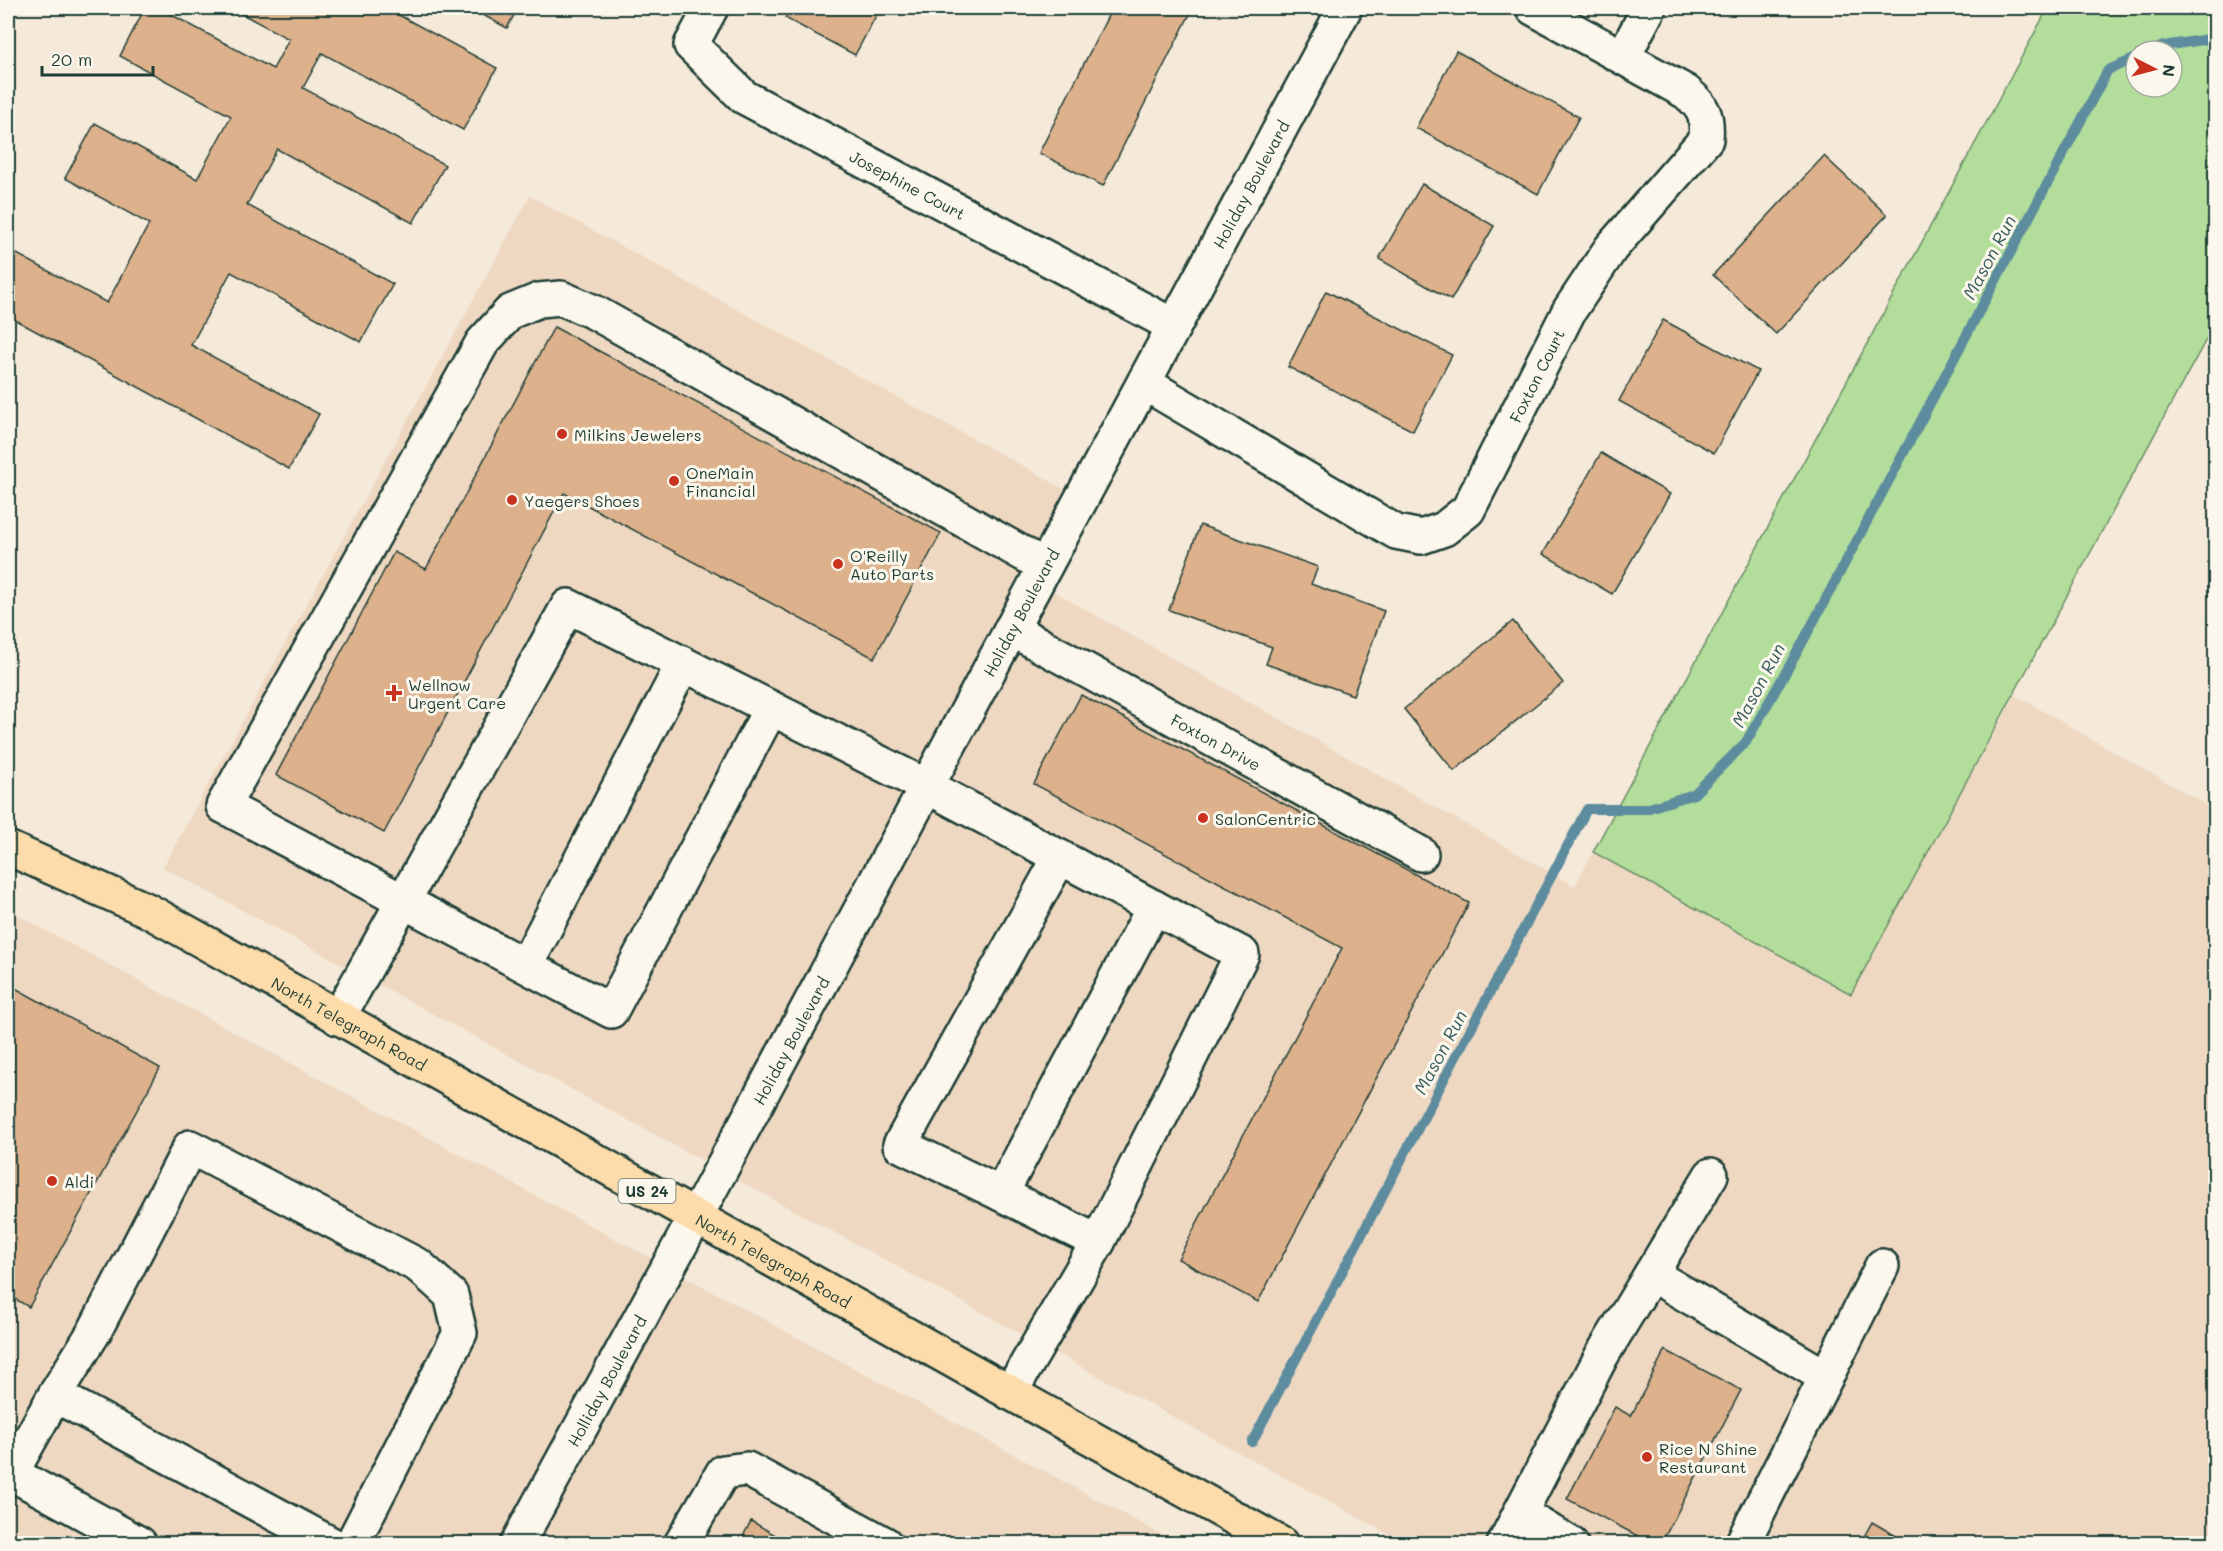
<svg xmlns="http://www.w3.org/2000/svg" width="2223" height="1551" font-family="Mali,sans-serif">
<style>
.built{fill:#eed8c2}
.green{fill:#b3dd9a;stroke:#698d67;stroke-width:1.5;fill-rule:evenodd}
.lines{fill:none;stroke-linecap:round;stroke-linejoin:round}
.stream{stroke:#5c8c9e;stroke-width:10}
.building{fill:#dcb18c;stroke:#1f3d34;stroke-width:1.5}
.minor-casing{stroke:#1f3d34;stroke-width:38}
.major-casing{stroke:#1f3d34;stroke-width:38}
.minor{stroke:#fbf7ec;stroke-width:33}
.major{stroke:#fddcac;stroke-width:33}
.poi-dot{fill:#c8321e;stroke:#fbf7ec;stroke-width:2}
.labels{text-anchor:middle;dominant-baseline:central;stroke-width:6;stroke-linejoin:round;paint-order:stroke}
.shield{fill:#fbf7ec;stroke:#61756b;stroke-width:1.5}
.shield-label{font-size:15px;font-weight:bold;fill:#1f3d34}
.street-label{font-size:16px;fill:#1f3d34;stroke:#fbf7ec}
.poi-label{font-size:16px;fill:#1f3d34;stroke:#fbf7ec;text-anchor:start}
.water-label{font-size:18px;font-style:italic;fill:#385e60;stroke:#fbf7ec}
</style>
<rect width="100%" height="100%" fill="#f5e9d9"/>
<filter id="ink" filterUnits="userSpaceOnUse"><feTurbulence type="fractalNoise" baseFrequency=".0167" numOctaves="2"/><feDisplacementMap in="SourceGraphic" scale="12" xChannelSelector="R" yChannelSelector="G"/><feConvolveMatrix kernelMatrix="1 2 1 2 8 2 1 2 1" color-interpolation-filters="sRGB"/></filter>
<g filter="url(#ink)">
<!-- built -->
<path class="built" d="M530,196L1081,498L1037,582L1575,886L1593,852L1851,993L2015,695L2215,810V1543H1405L163,867Z
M8,910L1177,1543H8Z"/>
<!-- green -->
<path class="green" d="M2048,8H2215V323L1851,994L1593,852ZM2136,51H2172V87H2136Z"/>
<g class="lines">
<!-- stream -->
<path class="stream" d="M2152,51L2163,46L2216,38
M1252,1442L1587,809H1646L1694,794L1746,742L1799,649L2108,70L2136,58"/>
</g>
<!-- building -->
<path class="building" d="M145,8H159L273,69L289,39L231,8H386L497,68L463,130L322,53L303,88L445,165L413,223L277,149L247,205L393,284L361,342L231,272L191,345L319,414L289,469L8,316V249L107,303L149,224L65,178L95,123L197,179L231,116L120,56Z
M470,8H518L507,28Z
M790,8H880L855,55L785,18Z
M1112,8H1193L1103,186L1039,153Z
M1456,51L1579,117L1538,194L1416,128Z
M1824,156L1887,215L1776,334L1713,275Z
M1422,184L1494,226L1451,300L1379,259Z
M1326,291L1452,355L1413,431L1288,367Z
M1663,320L1758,371L1714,453L1619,401Z
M554,327L941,533L874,658L564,493L384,833L276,775L394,552L426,569Z
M1601,453L1670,494L1612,594L1543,554Z
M1200,525L1318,567L1311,584L1384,611L1353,695L1266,664L1272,647L1169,610Z
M1513,621L1563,683L1454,771L1404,709Z
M1081,695L1469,903L1258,1302L1178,1259L1342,948L1034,784Z
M8,984L160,1068L29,1307L8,1295Z
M1665,1350L1741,1390L1661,1544H1653L1567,1499L1615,1407L1631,1416Z
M751,1521L791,1544H739Z
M1872,1522L1910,1544H1860Z"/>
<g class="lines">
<defs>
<g id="minor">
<path id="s1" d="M711,8L691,45L744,97L1174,326"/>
<path d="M1623,57L1649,8"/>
<path id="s2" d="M1144,383L1396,532L1421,537L1444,529L1468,510L1569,311L1611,248L1706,139C1708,116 1704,107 1686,92L1533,8"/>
<path id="s3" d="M1011,629L1421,854"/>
<path d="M771,708L611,1011L223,806L482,343L510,312L539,300L561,298L594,312L1045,566"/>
<path d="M1060,857L900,1145L1001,1194L1154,907"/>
<path d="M526,965L683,664"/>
<path d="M338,1018L568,606L926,786L1242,954L1098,1242L1010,1393"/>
<path d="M1001,1194L1098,1242"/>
<path d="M1651,1274L1826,1377"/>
<path d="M11,1473L140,1544"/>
<path d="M8,1479L55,1395"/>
<path d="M1520,1513L1571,1544"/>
<path d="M331,1544L55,1395L94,1332L190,1147L419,1266L451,1295L460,1333L352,1544"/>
<path id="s4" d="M517,1544L695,1218L1345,8"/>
<path d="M681,1544L723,1472L747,1469L885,1544"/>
<path d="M1504,1544L1602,1355L1711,1175"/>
<path d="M1742,1544L1882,1266"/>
</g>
<g id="major">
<path id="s5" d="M8,848L147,910L1281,1544"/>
</g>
</defs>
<!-- minor casing -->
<use href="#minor" class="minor-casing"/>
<!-- major casing -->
<use href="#major" class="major-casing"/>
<!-- minor -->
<use href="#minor" class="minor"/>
<!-- major -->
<use href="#major" class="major"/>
</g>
</g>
<!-- markers -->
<g class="poi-dot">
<circle cx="562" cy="434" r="6"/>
<circle cx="674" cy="481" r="6"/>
<circle cx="512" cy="500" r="6"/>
<circle cx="838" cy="564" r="6"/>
<path d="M391 684h6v6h6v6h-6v6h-6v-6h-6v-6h6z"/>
<circle cx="1203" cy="818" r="6"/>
<circle cx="52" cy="1181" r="6"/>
<circle cx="1647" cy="1457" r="6"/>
</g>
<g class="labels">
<!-- shield labels -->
<rect class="shield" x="618.5" y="1179" width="57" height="24" rx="4.5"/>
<g class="shield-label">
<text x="647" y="1191">US 24</text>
</g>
<!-- street labels -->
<g class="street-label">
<text stroke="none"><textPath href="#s1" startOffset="302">Josephine Court</textPath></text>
<text stroke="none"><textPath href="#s4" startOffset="1545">Holiday Boulevard</textPath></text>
<text stroke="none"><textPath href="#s2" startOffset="524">Foxton Court</textPath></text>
<text stroke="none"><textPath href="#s4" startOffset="1059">Holiday Boulevard</textPath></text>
<text stroke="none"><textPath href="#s3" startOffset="234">Foxton Drive</textPath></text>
<text stroke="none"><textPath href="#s5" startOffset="384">North Telegraph Road</textPath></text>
<text stroke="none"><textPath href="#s4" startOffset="573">Holiday Boulevard</textPath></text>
<text stroke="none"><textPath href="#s5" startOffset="870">North Telegraph Road</textPath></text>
<text stroke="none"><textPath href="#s4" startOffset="186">Holliday Boulevard</textPath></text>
</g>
<!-- poi labels -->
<g class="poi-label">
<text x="574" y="434">Milkins Jewelers</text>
<text x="686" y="472">OneMain<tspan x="686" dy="18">Financial</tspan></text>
<text x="524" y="500">Yaegers Shoes</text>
<text x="850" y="555">O'Reilly<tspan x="850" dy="18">Auto Parts</tspan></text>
<text x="408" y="684">Wellnow<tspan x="408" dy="18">Urgent Care</tspan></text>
<text x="1215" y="818">SalonCentric</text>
<text x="64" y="1181">Aldi</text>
<text x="1659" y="1448">Rice N Shine<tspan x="1659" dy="18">Restaurant</tspan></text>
</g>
<!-- water labels -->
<g class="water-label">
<text transform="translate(1989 257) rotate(-62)">Mason Run</text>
<text transform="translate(1758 685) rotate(-62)">Mason Run</text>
<text transform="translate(1440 1052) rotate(-62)">Mason Run</text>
</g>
</g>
<!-- margin -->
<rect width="2223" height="1551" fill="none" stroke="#fbf7ec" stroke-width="30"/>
<rect x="15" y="15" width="2193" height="1521" fill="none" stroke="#1f3d34" stroke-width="2" filter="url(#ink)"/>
<!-- north arrow -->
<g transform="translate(2154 69) rotate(96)"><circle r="28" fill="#fbf7ec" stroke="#a3ada2" stroke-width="1.5"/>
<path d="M0-4.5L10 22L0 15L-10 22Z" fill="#c8321e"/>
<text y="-9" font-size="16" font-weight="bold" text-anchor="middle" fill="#1f3d34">N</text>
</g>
<!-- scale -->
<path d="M42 66v9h111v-9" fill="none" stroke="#1f3d34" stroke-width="3"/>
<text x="51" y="66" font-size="18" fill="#1f3d34" stroke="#fbf7ec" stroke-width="4.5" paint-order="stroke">20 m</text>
</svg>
